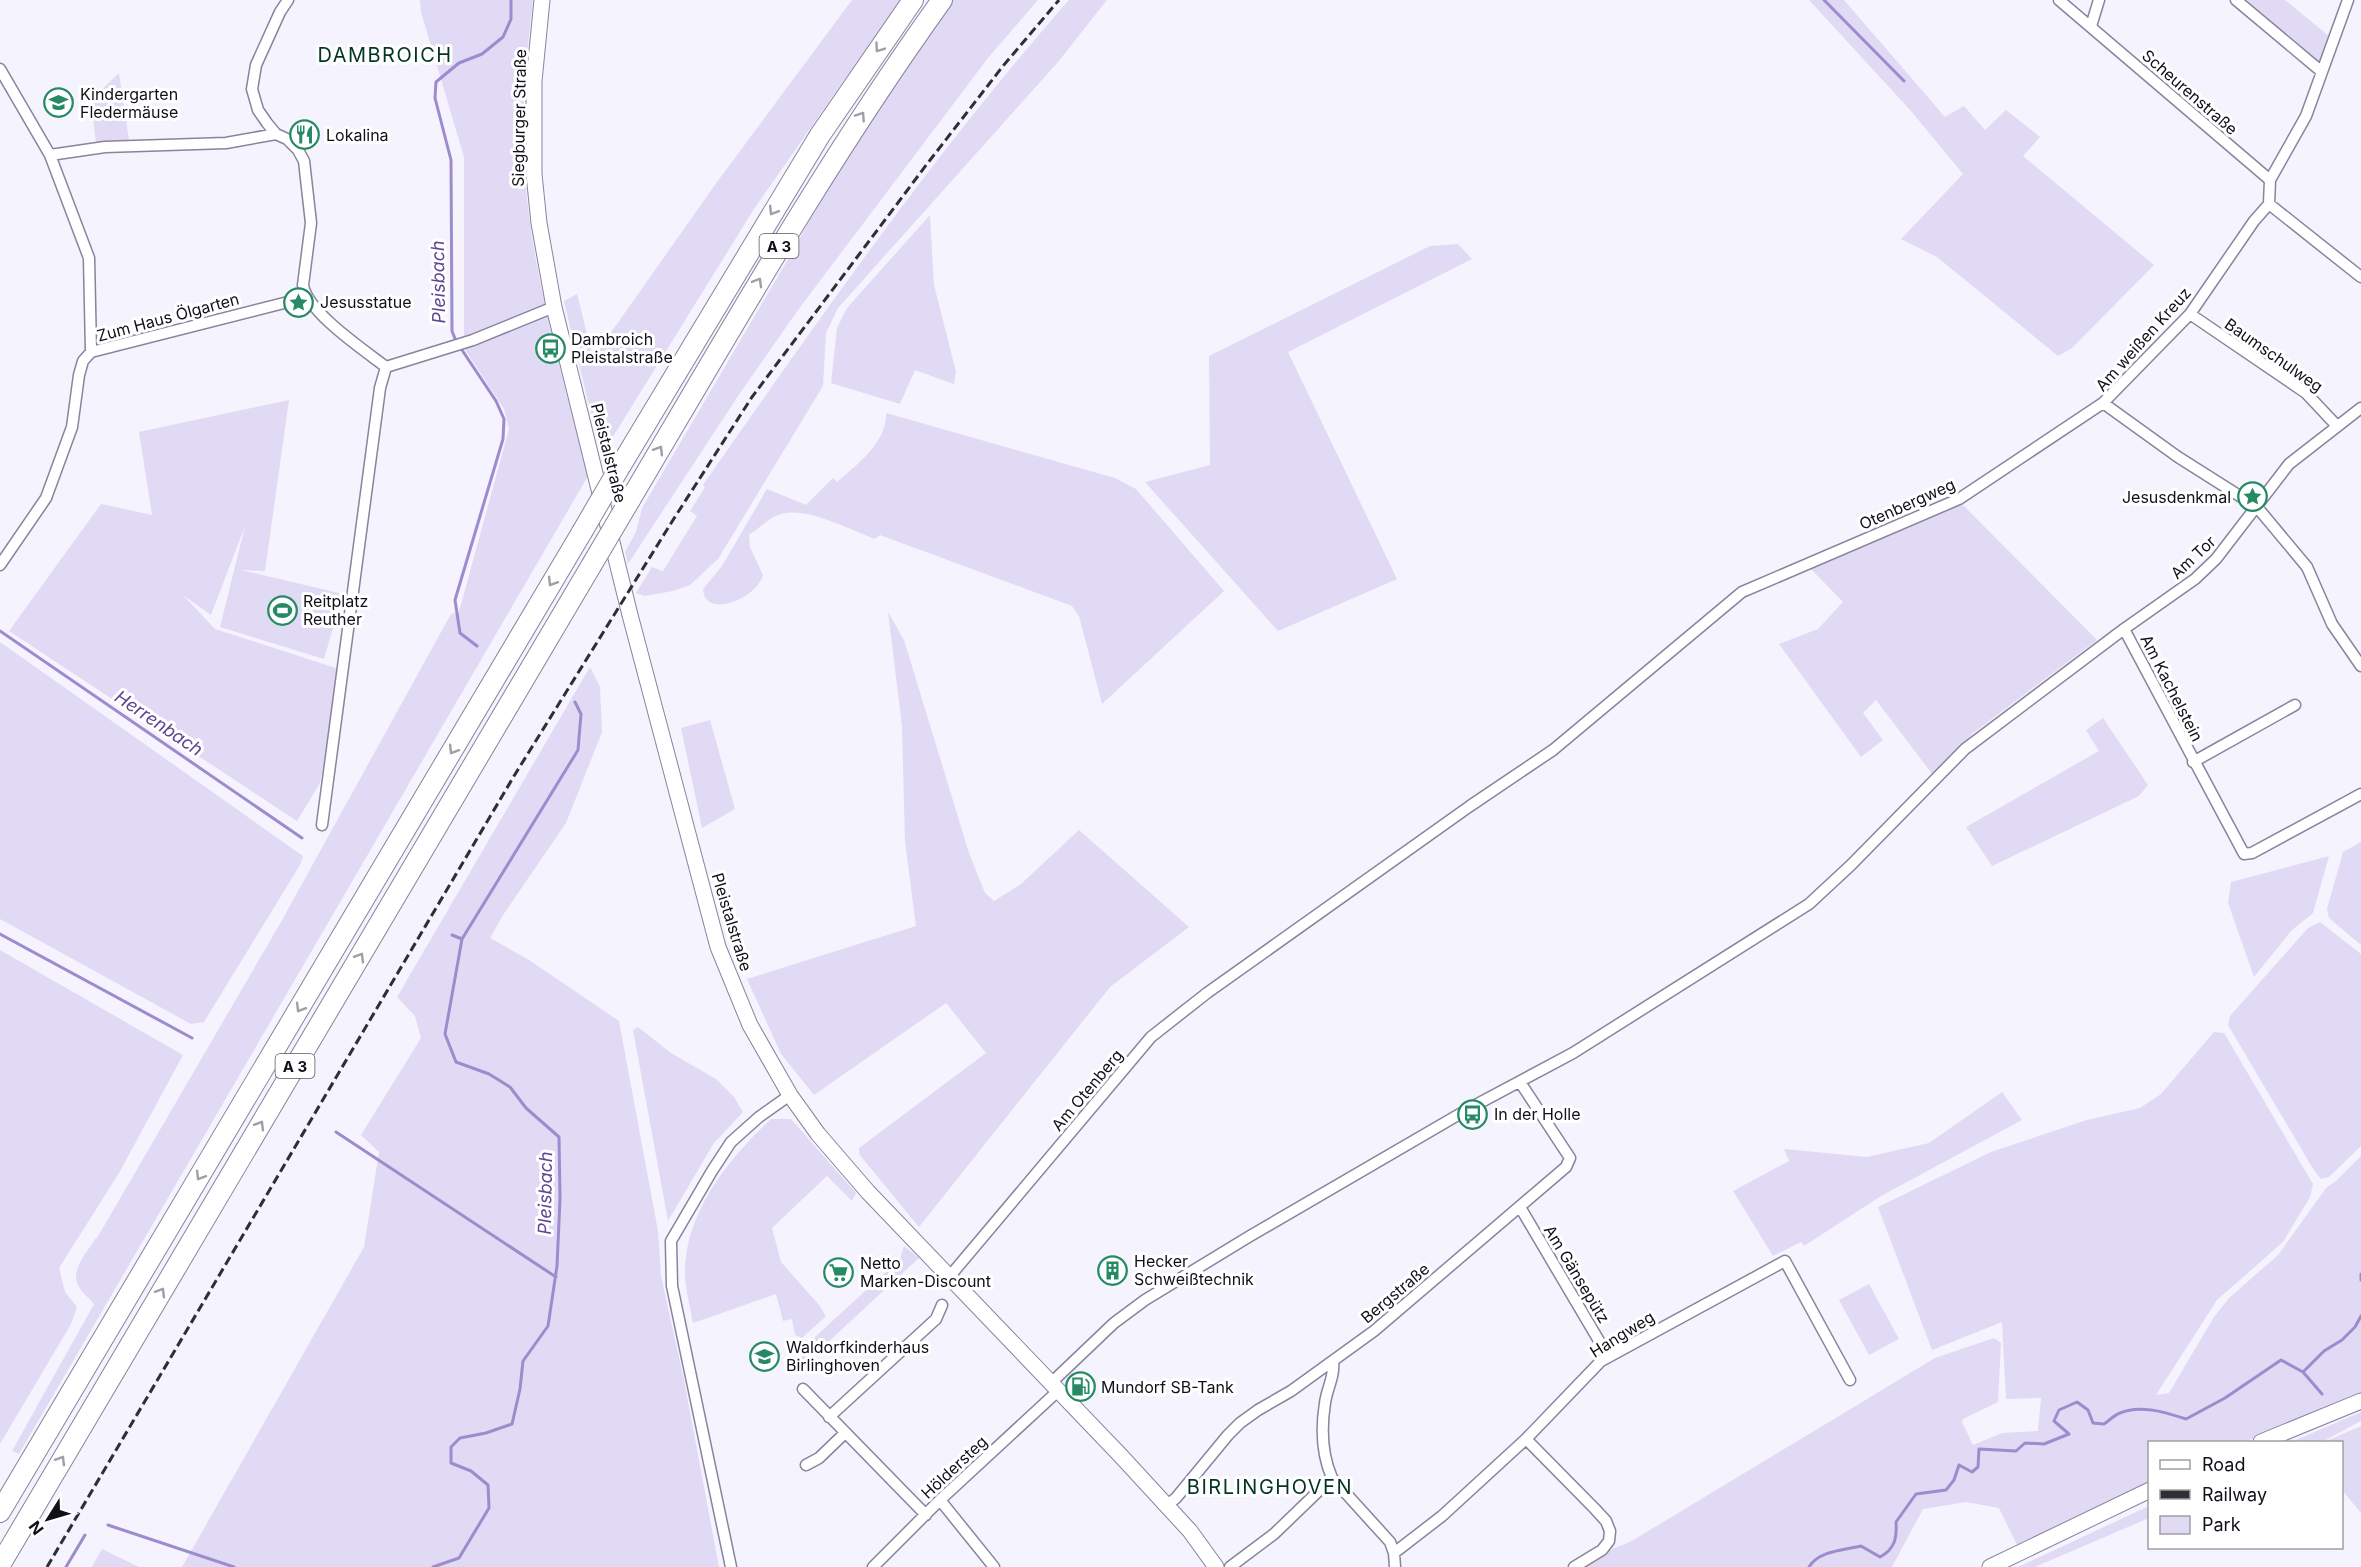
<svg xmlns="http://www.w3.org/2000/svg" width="2361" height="1567" font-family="Inter,sans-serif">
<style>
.green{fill:#e0daf5}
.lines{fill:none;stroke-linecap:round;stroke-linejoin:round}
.stream{stroke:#9d8bcd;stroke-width:3}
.minor-casing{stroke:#89839c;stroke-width:13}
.secondary-casing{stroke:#89839c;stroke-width:17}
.motorway-casing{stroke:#89839c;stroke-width:22}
.minor{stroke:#fff;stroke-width:10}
.secondary{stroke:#fff;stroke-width:15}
.motorway{stroke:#fff;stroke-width:20}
.rail{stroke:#2f2d36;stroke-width:3;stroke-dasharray:9 4.5;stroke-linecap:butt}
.motorway-bridge-casing{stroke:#89839c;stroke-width:22;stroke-linecap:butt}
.motorway-bridge{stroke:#fff;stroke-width:20}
.oneway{stroke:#a09fa3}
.labels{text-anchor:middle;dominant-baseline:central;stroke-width:6;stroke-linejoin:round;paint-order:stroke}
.shield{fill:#fff;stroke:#58575d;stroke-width:1.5}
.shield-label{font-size:15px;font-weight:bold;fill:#110f18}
.street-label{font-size:16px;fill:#110f18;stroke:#fff}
.poi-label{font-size:16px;fill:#110f18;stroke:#fff;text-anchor:start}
.water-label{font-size:18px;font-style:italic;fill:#5f4595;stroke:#fff}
.quarter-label{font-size:20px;letter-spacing:1.5px;fill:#033523;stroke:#fff}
</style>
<rect width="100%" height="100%" fill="#f5f3fe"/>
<!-- green -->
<path class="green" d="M420,0H533C526,59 520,118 525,177C533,279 563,377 588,476L19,1454L12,1451L94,1304C89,1298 81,1292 78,1285C70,1270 88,1251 95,1239L97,1238L281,922L451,614L459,612L509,429L504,409L464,348V157L421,12Z
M852,0H903L842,83L754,209L601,456L564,301L577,294L593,358L717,182Z
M948,0H1038L988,58L798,310L738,396L628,564L625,552L636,532L642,508L798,242L833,172Z
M1069,0H1107L1058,62L838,308L826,333L823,386L718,559L690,585L673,591L645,596L636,593L652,567L663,571L697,516L690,511L705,487L703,485C819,319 935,152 1069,0Z
M1809,0H1844L1945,117L1964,106L1985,130L2006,110L2040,137L2023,156L2154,265L2072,348L2058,356L1937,257L1901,239L1963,174L1911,111Z
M2246,0H2285L2330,37L2321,65Z
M119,73L129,140L96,144L91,100Z
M930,215L934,285L956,372L954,384L915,370L900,404L831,383L837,328L847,308Z
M1458,244L1472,259L1288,352L1397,579L1278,631L1145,482L1210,465L1209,356L1430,246Z
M289,400L265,571L241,570L343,594L324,659L220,627L245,526L211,615L183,595L215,629L342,670L320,783L297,821L9,631L101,504L152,515L139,432Z
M886,413L1115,478L1136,489L1224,591L1102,704L1079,616L1072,606L880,535L875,539C850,530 801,503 776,516C767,520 758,529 749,535L750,547L763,575C756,600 704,619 703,589L722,566L767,489L806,505L833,478L837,482C857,464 887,443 886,413Z
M1960,502L2097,640L1973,733L1933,775L1876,700L1863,713L1883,740L1861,757L1779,644L1818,629L1843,602L1809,567Z
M888,612L904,640L969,853L985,893L994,901L1021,884L1079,830L1189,927L1110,987L919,1227L859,1154V1148L986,1053L946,1003L814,1095L781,1054L747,979L916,926L905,842L902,726Z
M0,642L303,856L300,865L204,1022L191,1024L0,919Z
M590,667L600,687L602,732L566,823L503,915L490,938L529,960L619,1021L658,1231L661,1276L684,1380L719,1567H182L364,1247L379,1152L361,1135L421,1038L415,1016L397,997Z
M2103,718L2148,785L2139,796L1992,866L1966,827L2099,751L2086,730Z
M710,720L735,809L702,828L681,728Z
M2361,842V945L2329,918L2327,909L2343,852Z
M2329,856L2313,913L2291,931L2254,977L2228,903L2231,882Z
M2320,922L2361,954V1146L2329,1177L2321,1179L2315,1172L2228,1025L2230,1016L2308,928Z
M0,950L183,1055L119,1173L59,1268L65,1292L77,1307L71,1324L0,1444Z
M638,1027L671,1053L716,1079L734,1097L743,1112L714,1143L668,1221L633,1030Z
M2214,1032L2224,1033L2313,1184L2310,1197L2283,1242L2217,1300L2156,1395L2169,1393L2214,1317L2229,1298L2278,1255L2326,1188L2336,1181L2361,1156V1398L2244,1442H2150L2149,1486L2018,1547L1999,1508L1966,1502L1923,1509L1892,1567H1583L1614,1548L1630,1542L1935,1358L1994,1338L2001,1343L1998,1402L1963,1419L1962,1422L1973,1445L2002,1433L2038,1431L2041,1398L2006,1399L2002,1322L1932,1350L1878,1207L1991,1152L2087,1120L2140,1108L2161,1094Z
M2002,1092L2022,1120L1881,1196L1804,1246L1801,1242L1773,1256L1733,1191L1789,1161L1784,1149L1867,1157L1929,1143Z
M771,1119H791L856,1193L852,1201L827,1176L772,1228L781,1262L819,1305L826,1316L802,1338L795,1335L792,1319L783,1321L776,1294L693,1323C690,1306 685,1289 685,1272C685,1212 729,1158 771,1119Z
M904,1246L919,1258L800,1368L804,1347L900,1259Z
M1869,1284L1899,1339L1869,1355L1839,1300Z
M2361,1412V1421L2322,1442H2298L2296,1440Z
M2361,1426V1513L2342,1490V1442H2324Z
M2149,1506V1518L2035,1567H2018Z
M102,1549L139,1567H92Z"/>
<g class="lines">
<!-- stream -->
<path class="stream" d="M1824,0L1904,81
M456,341L452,331L451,160L435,98L436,82L459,63L482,54L503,37L511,19V0
M460,347L496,401L504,419L503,439L455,600L460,633L477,646
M0,631L302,838
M0,934L192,1038
M452,935L462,939
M336,1132L556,1277
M2361,1274V1280
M2303,1372L2322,1394
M108,1525L234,1567
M66,1567L85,1535
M433,1567L459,1558L489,1508L488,1485L471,1471L451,1463V1447L460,1438L486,1433L512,1424L520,1389L523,1361L548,1326L557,1266L560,1199L559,1137L526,1108L510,1087L489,1074L456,1062L445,1034L462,939L578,750L581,714L575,702
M1809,1567C1818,1551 1844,1550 1861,1546L1880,1557C1895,1549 1897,1538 1896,1522L1916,1494L1946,1490L1954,1480L1959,1465L1972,1472L1978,1467L1979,1449L2016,1451L2025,1443L2044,1444L2069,1434L2054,1421L2059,1410L2077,1402L2088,1410L2093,1423L2104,1424C2109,1421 2114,1415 2120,1413C2141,1404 2167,1413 2186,1419L2225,1398L2281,1360L2303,1372L2324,1351L2342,1340L2355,1327L2361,1316"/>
<defs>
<path id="minor" d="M288,0L280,12L256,65L252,89L258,110L267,123L276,134L287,139L298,150L304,161L311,223L303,285C307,312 364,350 386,367
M2059,0L2270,180
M2236,0L2322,72
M2091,26L2099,0
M0,69L50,155L89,258L91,352
M50,155L105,147L226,143L276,134
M2269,204L2270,180L2306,116L2348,0
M2269,204L2361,277
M2190,314L2306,393L2337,426
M386,367L473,340L554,307
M2103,403L2178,457L2257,507L2307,567L2332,624L2361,666
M0,565L46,498L72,427L79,375L83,361L91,352L288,302L304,293
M2124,629L2244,854L2252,853L2361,794
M2193,762L2295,705
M322,825L380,388L386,367
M1520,1207L1608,1356
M950,1276L1151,1037L1207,993L1470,806L1553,750L1742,592L1959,499L2103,403L2190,314L2254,221L2269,204
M1051,1383L1114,1323L1145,1300L1250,1236L1470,1108L1573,1053L1809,904L1851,865L1965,749L2124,629L2195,579L2216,559L2289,464L2361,408
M803,1389L926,1515
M829,1417L936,1319L942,1305
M1526,1439L1595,1509L1606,1521L1610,1531L1609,1541L1602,1550L1574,1567
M806,1465L819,1458L845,1433
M1332,1478L1390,1542L1394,1553L1395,1567
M940,1500L994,1567
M1166,1506L1176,1498L1228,1435L1240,1423L1258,1410L1291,1391L1374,1331L1566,1167L1570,1158L1520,1082
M1394,1553L1442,1516L1526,1439L1601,1361L1785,1261L1850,1380
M731,1567L672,1286L671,1241L712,1171L731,1142L759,1117L790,1095
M873,1567L940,1500L1058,1391
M1230,1567L1274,1534L1332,1478C1322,1455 1321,1428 1325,1403C1327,1388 1335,1376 1333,1361"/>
<path id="secondary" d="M542,0L534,81V174L539,223L554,307L630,615L718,947L750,1025L790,1095L818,1134L868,1192L1121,1456L1190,1531L1216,1567
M2261,1442L2361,1401
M1990,1567L2150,1490"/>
<path id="motorway" d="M621,465L820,135L913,0
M630,500C730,331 827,160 942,0
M0,1512L582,532
M0,1565L591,566"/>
</defs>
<!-- minor casing -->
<use href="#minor" class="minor-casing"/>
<!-- secondary casing -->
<use href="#secondary" class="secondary-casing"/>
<!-- motorway casing -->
<use href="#motorway" class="motorway-casing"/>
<!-- minor -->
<use href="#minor" class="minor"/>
<!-- secondary -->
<use href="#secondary" class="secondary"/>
<!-- motorway -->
<use href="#motorway" class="motorway"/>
<!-- rail -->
<path class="rail" d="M47,1567L514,776L673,520L752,397L927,164L1003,66L1059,0"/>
<defs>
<path id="motorway-bridge" d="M582,532L621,465
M591,566L630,500"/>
</defs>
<!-- motorway-bridge casing -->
<use href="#motorway-bridge" class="motorway-bridge-casing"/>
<!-- motorway-bridge -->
<use href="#motorway-bridge" class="motorway-bridge"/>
</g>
<!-- one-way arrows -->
<defs><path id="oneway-chevron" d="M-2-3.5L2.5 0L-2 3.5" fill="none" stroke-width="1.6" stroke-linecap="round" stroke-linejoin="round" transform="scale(1.5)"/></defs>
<g class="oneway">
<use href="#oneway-chevron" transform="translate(879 48) rotate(125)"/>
<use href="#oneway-chevron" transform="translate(861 116) rotate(-56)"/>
<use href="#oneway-chevron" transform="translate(773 211) rotate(122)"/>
<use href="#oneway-chevron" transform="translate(758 282) rotate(-60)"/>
<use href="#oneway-chevron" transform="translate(659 450) rotate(-59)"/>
<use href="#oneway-chevron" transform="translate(552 582) rotate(121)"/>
<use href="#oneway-chevron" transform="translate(453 750) rotate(121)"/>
<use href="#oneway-chevron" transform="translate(360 957) rotate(-59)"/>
<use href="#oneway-chevron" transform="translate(300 1008) rotate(121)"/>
<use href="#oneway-chevron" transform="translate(260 1125) rotate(-59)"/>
<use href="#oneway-chevron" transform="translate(200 1176) rotate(121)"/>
<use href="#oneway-chevron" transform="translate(161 1292) rotate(-59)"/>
<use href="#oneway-chevron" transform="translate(61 1460) rotate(-59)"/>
</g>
<!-- icons -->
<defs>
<symbol id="school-ring" viewBox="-11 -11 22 22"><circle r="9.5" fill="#fff" stroke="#268a65" stroke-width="1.5"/><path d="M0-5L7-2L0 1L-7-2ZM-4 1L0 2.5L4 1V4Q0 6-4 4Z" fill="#268a65"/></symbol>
<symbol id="restaurant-ring" viewBox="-11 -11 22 22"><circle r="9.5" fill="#fff" stroke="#268a65" stroke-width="1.5"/><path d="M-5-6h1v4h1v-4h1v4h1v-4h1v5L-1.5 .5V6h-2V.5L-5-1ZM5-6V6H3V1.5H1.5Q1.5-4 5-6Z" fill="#268a65"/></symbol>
<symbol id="sight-ring" viewBox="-11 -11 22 22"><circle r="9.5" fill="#fff" stroke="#268a65" stroke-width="1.5"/><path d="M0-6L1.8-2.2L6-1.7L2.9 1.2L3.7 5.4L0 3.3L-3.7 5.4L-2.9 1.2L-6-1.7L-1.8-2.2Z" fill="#268a65"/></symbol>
<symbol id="bus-ring" viewBox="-11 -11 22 22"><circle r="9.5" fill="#fff" stroke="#268a65" stroke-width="1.5"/><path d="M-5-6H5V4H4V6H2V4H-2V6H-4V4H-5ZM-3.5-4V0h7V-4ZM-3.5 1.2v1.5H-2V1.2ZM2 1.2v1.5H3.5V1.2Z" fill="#268a65"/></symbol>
<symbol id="stadium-ring" viewBox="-11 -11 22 22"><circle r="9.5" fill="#fff" stroke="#268a65" stroke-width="1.5"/><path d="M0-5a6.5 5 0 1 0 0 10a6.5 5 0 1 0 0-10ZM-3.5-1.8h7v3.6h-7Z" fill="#268a65"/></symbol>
<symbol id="building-ring" viewBox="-11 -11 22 22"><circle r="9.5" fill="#fff" stroke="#268a65" stroke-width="1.5"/><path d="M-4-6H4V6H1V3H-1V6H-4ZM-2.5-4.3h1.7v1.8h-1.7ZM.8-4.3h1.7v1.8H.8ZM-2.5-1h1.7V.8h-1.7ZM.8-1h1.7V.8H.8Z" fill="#268a65"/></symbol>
<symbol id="supermarket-ring" viewBox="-11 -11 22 22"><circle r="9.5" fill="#fff" stroke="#268a65" stroke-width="1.5"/><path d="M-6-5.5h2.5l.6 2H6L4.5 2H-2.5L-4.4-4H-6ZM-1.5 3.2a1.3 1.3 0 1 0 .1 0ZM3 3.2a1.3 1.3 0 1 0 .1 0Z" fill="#268a65"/></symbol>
<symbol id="fuel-ring" viewBox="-11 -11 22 22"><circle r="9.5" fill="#fff" stroke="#268a65" stroke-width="1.5"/><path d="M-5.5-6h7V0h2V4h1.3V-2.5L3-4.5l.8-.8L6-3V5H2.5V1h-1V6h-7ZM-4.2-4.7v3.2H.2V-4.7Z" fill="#268a65"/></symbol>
</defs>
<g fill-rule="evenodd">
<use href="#school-ring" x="42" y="86" width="33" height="33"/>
<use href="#restaurant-ring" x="288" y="118" width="33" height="33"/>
<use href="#sight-ring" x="282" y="286" width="33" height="33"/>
<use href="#bus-ring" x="534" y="332" width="33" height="33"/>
<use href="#sight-ring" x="2236" y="480" width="33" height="33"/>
<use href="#stadium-ring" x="266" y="594" width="33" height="33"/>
<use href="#bus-ring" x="1456" y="1098" width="33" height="33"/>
<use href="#building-ring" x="1096" y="1254" width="33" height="33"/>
<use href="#supermarket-ring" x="822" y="1256" width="33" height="33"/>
<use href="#school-ring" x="748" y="1340" width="33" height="33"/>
<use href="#fuel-ring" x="1064" y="1370" width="33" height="33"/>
</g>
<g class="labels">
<!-- shield labels -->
<g class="shield">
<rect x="759.5" y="234" width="39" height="24" rx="4.5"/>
<rect x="275.5" y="1054" width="39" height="24" rx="4.5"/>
</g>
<g class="shield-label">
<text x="779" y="246">A 3</text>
<text x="295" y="1066">A 3</text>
</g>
<!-- street labels -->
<g class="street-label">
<text transform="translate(2190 92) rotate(41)">Scheurenstraße</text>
<text transform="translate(519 118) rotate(-89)">Siegburger Straße</text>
<text transform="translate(168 317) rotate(-15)">Zum Haus Ölgarten</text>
<text transform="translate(2143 339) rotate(-48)">Am weißen Kreuz</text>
<text transform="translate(2274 355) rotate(35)">Baumschulweg</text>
<text transform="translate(609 453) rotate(76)">Pleistalstraße</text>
<text transform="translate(1907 504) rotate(-24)">Otenbergweg</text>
<text transform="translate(2193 557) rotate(-43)">Am Tor</text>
<text transform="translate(2172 688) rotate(63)">Am Kachelstein</text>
<text transform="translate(732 922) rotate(73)">Pleistalstraße</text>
<text transform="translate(1087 1090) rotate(-50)">Am Otenberg</text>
<text transform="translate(1577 1274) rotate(59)">Am Gänsepütz</text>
<text transform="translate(1395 1293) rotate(-40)">Bergstraße</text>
<text transform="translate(1622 1334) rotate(-32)">Hangweg</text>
<text transform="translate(954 1467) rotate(-43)">Höldersteg</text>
</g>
<!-- poi labels -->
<g class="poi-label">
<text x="80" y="94">Kindergarten<tspan x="80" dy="18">Fledermäuse</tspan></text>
<text x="326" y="135">Lokalina</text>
<text x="320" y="302">Jesusstatue</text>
<text x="571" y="339">Dambroich<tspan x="571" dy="18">Pleistalstraße</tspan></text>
<text x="2231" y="497" text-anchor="end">Jesusdenkmal</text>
<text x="303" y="601">Reitplatz<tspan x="303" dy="18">Reuther</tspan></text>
<text x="1494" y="1114">In der Holle</text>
<text x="1134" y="1261">Hecker<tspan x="1134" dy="18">Schweißtechnik</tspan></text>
<text x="860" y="1263">Netto<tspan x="860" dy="18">Marken-Discount</tspan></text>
<text x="786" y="1347">Waldorfkinderhaus<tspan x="786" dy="18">Birlinghoven</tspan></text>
<text x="1101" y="1387">Mundorf SB-Tank</text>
</g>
<!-- water labels -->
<g class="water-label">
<text transform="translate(438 282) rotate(-91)">Pleisbach</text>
<text transform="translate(159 723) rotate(34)">Herrenbach</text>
<text transform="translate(545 1193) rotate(-89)">Pleisbach</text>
</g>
<!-- quarter labels -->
<g class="quarter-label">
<text x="385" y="55">DAMBROICH</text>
<text x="1270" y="1487">BIRLINGHOVEN</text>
</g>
</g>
<!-- legend -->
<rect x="2148" y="1441" width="195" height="108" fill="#ffffff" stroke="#a09fa3" stroke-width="1.5"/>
<rect x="2160" y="1460" width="30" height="9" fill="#ffffff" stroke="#a09fa3" stroke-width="1.5"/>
<text x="2202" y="1471" font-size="18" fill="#110f18">Road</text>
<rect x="2160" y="1490" width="30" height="9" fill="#2f2d36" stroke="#a09fa3" stroke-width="1.5"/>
<text x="2202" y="1501" font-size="18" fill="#110f18">Railway</text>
<rect x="2160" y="1516" width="30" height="18" fill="#e0daf5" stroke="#a09fa3" stroke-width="1.5"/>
<text x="2202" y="1531" font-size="18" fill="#110f18">Park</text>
<!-- north arrow -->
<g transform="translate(48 1519) rotate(233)" stroke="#ffffff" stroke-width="4.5" paint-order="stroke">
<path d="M0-4.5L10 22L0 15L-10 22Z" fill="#110f18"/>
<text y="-9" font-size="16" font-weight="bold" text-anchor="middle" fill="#110f18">N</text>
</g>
</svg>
